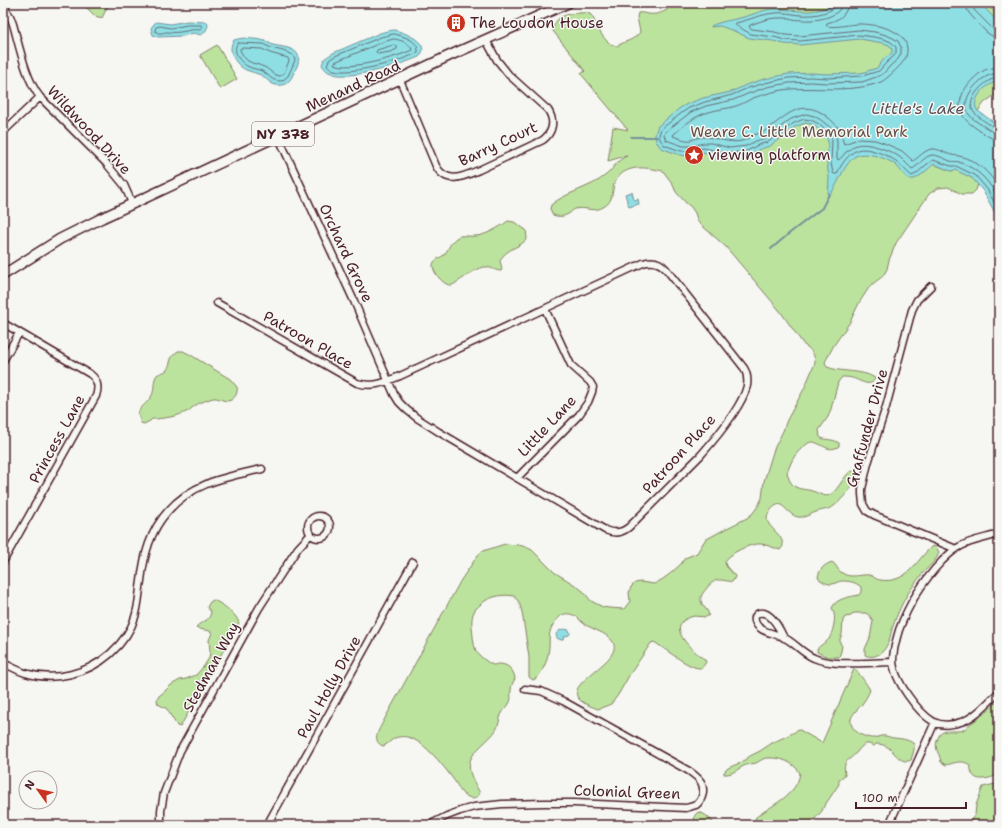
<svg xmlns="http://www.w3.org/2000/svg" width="1002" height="828" font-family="'Shantell Sans',sans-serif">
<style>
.green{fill:#bce39e;stroke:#838164}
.water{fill:#8edfe4;stroke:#73929a}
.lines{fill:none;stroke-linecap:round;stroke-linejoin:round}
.shore{stroke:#656c75;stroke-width:1}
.stream{stroke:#73929a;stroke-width:2}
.street-casing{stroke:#4a1f2b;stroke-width:9}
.primary-casing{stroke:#4a1f2b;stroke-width:12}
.street{stroke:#f6f6f2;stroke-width:6}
.primary{stroke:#f6f6f2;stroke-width:9}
.labels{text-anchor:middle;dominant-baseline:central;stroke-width:3;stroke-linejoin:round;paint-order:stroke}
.shield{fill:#f6f6f2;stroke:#7e6067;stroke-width:1}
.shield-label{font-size:14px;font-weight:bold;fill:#4a1f2b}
.poi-label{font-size:15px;fill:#4a1f2b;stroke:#f6f6f2;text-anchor:start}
.street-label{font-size:15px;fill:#4a1f2b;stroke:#f6f6f2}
.park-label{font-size:15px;fill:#665048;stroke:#f6f6f2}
.water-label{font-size:16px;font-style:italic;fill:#5b4f59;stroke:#f6f6f2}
</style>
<rect width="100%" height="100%" fill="#f6f6f2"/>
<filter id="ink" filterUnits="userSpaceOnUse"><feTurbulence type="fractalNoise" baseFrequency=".025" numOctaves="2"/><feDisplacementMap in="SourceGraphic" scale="8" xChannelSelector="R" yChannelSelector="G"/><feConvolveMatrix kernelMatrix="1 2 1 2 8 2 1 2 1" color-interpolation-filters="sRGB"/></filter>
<g filter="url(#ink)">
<!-- green -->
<path class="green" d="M76,3H109L102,18L95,16L87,8Z
M670,3H987L999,18V92L985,102L936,165L951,171L955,170L963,173L972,178L978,184L976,190L972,194H962L948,187L938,188L929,194L896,243L889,260L887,269L883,276L870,286L859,303L850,322L834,345L825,362L827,367C842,373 861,369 875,378C871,389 860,380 852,378C849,377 845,377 842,377L838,382L831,409L828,417L819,430L820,437C824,440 827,439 831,440C834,440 837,442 839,443V446C828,454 821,442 812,442C810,442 808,443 807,444C795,453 792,459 787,473C788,477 790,483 794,486C799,490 807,489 812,491C816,492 823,496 827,496C837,494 843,476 851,471C854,472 857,473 857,477C857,484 839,502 834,506C828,510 822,510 816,512C810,514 805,518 798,517C791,516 786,508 780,504C776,505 773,507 770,511C761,522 775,529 780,537C782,540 783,543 783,546L780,550C774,548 768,545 761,544C751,543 729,553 725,562L726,566L735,576L734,579L732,582C718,579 715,578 706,589C703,593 700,596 701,601C702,607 708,609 709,615L706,617C702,617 698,616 694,616C690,617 685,619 683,621C670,634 697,653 705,660L706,662C704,665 703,668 699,668C689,668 664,648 654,642L651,643L630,674L618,695L611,704L598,709C593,707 586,705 581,701C559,684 624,662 613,642C608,634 597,631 590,627C587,626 584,624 582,622C579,620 579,618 576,616C566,612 562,613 555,622C546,633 551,641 548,654C546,664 543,670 537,678L533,680L529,677V657L522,612L519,602L514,596C504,594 493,596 485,601C474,609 471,613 472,627C473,634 473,644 476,651C478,655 488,663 493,665C494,665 497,664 499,664C508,664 514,670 515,679C513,682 511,686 511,690C510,695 512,698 510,702C508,707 503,710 501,715C499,720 499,725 496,730C490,740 473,750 470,761C467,772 475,784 480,793L478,796L473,799C469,797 464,796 462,793C459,790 458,786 456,783C446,769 424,740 407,737C405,736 401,737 398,737C392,738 389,744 383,746C371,741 379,730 383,722L461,580L478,555L483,551L505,544L519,545L526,547L532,550L554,572L575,585L583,591L591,601L603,607L609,608L624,609L630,601L629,593L631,587L635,583L640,582L654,584L663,579L671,573L681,564L685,558L697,553L705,540L727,528L747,518L753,513L758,506L762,498L764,481L774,449L783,431L787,420L804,389L815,363C815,354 811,349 804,345L780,311L726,247L698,222L695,213L691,207L686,203L676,192L672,183L663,171C648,168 631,164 619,176C618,178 615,181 614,184C612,192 613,201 605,206C593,214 586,206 575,209C572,210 571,213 568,214C563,217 558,217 553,215L550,209L551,205C566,192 591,188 606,175C615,168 615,161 627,156H625L608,161L613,127L628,130L581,74L585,71L553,31C554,17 565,14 578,13C582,13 586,12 590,14C594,17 595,23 597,27C601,34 608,46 617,46C619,45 623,43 625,42C631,40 637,37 640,32L637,17L638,13C643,12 645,14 649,14C656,15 661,13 667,10Z
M217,45L237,79L220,89L200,55Z
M508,221L514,222L526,230L527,238C523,247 505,248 500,261L502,268L501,271C495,271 489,266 484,267C473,270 466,277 457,282C456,283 453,285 452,285C444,287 429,269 434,262C437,259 441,257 444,255C449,249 451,239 460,236C464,235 470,237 475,236C485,236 500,227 508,221Z
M178,351H183L189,354L230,379L237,387C238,392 236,397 231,400C225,403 219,397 213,398C207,400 198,403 193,407C192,408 190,410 188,411C180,416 162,419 152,419L150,421L144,424L141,423C140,419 137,415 139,411C140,408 148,402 151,397C155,391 153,385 155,379C156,372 163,374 167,370C172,362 168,358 178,351Z
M932,546L936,547L939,552C937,561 928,567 922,574C917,581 912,587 907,595C901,605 896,617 892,629C890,637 889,645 882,652C878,656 871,658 865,655V649L870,638L873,621L870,616L866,613H854L851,616L845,617L843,620L842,634L840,639V643L842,646L841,651L839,657H828L817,652C816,646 825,644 829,639C832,634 836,620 834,614C834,612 833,610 832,608C836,598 850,597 859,595L861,592V587C856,582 849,581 842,581C839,581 836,583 833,584C828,585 821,581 818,578C819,569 824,565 832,562C837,565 837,570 842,573C851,579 860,574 869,575C874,576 876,580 880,580C907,584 915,562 932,546Z
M213,600C221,603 237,614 239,623L184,720L180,727L177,726L167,709L158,704L157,700L159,696L165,691L171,685L180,680L186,679L196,675L204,666L209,658L210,651L209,640L212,633L210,631L200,629L196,627C202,620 209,623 211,612L207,607L210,602Z
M854,669C858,671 868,686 870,690C868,695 865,700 862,704C859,708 852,714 851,719C849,731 866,739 875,738C879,737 881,735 885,736C888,736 891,738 894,738C902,739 908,739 914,744V750L911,760C902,765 895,753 889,748C885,745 881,744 876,744L874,746L869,744H865C861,746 859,750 856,753C847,763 843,759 845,775C841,778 838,779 839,784L823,808L822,811L813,821L806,825H764L759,823L756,820L755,818C771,805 797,796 800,773C793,762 781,757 767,758C763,758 760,761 756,763C753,764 749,764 746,765C738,768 733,775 724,774V772L728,768L742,762L750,756L760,751L772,743L795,732L798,729L822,743Z
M999,700V775C992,777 978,783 973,775C971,773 971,768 970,765C962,759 955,763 946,765L941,762C940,753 933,749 938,738C942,727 954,733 963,730C965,729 968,726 970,724C981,717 990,708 999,700Z
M999,783V825H967L975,815L976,805L983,787Z
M698,812C706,814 711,819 715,825H699L694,819L695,815Z"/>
<!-- water -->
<path class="water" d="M836,3H980L999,23V82C998,82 993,83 993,83C983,87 970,102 978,111L999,126V220L983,191L972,178L955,170L951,171L934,164C929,168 919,178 914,179C906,181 901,170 896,165C886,158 863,149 853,158C841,169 839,185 828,197L829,178L827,163L828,141L824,135L817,128L811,124L805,123L795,127L770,146L760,149L749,155L730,157L702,152L696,155L688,156L680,155L661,148L656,141L655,135L656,131L658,126L680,108L687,104L703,98L731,92L746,85L764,79L788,74L811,73L827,74L861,73L877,68L884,59L892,53V49L889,45L883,43L860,39L800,45L784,44L773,41L749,38L734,31L720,26L711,27V26C721,21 733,20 744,17C755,14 766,8 778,9C786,9 794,11 803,11C814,12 826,9 836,3Z
M188,21L206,22L208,24C208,28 205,33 201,35L194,33L186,35L183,36L158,37L153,35L151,28L154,24L156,22L170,24Z
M394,30C404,32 433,43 419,57C397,66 373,73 350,75C344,75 337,76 331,73C327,72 324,68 322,65L324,59L333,53L380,33L387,31Z
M244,38C250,39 260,39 265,41C268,42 270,44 273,45C281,47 294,47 298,55C300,61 297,67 294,72C292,78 288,84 282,85C271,87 268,79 261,75C256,73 251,72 246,70C239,67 231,57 231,49C231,45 232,43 234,40L238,39Z
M632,192L634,200L638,199L639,204L629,207L625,194Z
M563,629L569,630L570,633L569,635L565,636L563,639L561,640L557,638L556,634L559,631Z"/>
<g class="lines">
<!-- shore -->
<path class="shore" d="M837,3L836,7C826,14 812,16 800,15C792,14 783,12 775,13C762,14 749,20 736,23L735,25L751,34L774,37L785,40L800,41L859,35L874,37L884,39L891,42L896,47V53L894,56L887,62L879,71L862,76L827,78L811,77L788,78L765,83L748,88L732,95L705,102L689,108L683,112L661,129L659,135L660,139L664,145L681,151H694L703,148L730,153L747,151L758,145L768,142L794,123L804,119L811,120L819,124L827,132L832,139L831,163L833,173L834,174H837C840,166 848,154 857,150C867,146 887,155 896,161C902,165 906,172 912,176L916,174L926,165L933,160L951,166H956L964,170L975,175L987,189L999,211
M842,3C841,18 815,21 803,20C794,20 786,17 778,18C768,18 759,22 750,25L749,27L752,29L775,32L785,35L800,36L859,30L875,32L886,35L893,38L898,41L901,47V54L898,59L891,65L883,74L879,76L862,82L827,83L811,82L789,83L767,87L750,93L733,100L706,106L691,112L665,132L664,135L666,140L683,146H693L703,143H711L730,148L746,146L756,141L766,138L791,119L806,114L814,116L821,120L832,129L837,140V158L838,160C842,158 843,155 846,152C849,150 852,148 854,146C865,140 892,151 901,158C905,162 909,166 912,169C919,166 924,156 932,155C938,155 945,159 950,161C953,162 956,161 959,162C980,170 989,181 999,200
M848,3C847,16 838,20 827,23L826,25L827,26C837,28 849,24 860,24C878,24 914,31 906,57C905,62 886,80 881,82C852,93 821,87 791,89C778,90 765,94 753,98C747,101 742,104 736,106C727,109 718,109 709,112C694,116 686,124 674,134L673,136C679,138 685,141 691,140C695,139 698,137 703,137C716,137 729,144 742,141C746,140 750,137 753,135C757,134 761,133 765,131C783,119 798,99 822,113C828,117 834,122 838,128C841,133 842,139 844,144L858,139L875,140L884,143L902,151L913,161C919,157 924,151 931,149C939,148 945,154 952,155C954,156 957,155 959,156C977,160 990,173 999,188
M966,3L967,9L969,13L986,32L992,36L999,37
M973,3L974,10L994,30L999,31
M188,25H201L202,28L200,30C191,29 188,31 180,32C175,33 171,32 166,32C162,33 160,34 156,32L155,30L156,27L160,26L170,28Z
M394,34C404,36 419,41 418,52C405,61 349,75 334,70C331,69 329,67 327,65L329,60L335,56L381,37Z
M394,39C401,40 406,42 411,47L412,50C398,57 348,71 334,64L335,62L337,61L383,42Z
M238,43L263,44L271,48L283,51L293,55L295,60L293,65L288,76L282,81C270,81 271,76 262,71C258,69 252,69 247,66C240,62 231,50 238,43Z
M394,45L397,46V49L390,52L378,54L376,53L377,50L390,46Z
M241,48H244L262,49L270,53L288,58L289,61L284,73L280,76C272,75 271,70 264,67C258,64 253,64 248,61C244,58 242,54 240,50Z
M999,67C995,68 991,68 987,69C972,76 954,97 962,114C965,121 973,126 980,131C986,135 991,139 999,140
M999,73C996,74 992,74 990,75C978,79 960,99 968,113C971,118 977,122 982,125C988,129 993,133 999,134
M999,79C998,79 994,79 993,79C983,82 966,100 973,111C978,118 988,123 995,128L999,129"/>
<!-- stream -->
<path class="stream" d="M631,137H657
M771,249L791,232L822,208L829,194"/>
<defs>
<path id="street" d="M3,6L10,16L13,24C19,45 26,80 40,97L106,163L124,185L132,203
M400,80L436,166C447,186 465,176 481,169L543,140C553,132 555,121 548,110L509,75L497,60L486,40
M3,132L40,97
M931,286L917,300L912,310L886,407L868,463L862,489V494L863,504L867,511L874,515L939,542L956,549
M217,303L357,383C374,388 385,382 400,376L643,263C652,260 660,262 666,269L744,368C747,373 748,379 747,386C742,407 715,439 700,456L629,527C622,533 614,534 605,530L439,432L417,418L407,410L399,402L394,394L354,301L278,136
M3,323L90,374C98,380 99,387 96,396L3,562
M3,361L19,333
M517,478L579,415L588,402L592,392L593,387L590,382L571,365L545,309
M308 527a11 11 0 1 1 22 0a11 11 0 1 1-22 0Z
M999,534C987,538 972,540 961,546C954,549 948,555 942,561C922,582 909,603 899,630C896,640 893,650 893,660C893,679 918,713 934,722C942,726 952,725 961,722C976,717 987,703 999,692
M784,638C780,630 771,610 759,613C756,614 754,617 755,621C758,632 774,633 783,637C794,642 802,653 814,658C834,667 870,662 893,662
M3,663C10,666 17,670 25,673C55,682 87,674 110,654C121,644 131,631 135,617C139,605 139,593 141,581C144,555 150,531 168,511C193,482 227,477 262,469
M161,825V811L164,793L180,751L259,608L292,557L298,548L311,534
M267,825L413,562
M429,825L447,816L460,811L474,807L502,804L544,803H574L686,808C690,807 693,806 696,805C703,800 705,789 701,782C698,777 693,774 689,771L563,701L541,691L525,689
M889,825L935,722"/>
<path id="primary" d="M3,275L60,239L102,218L451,55L568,3"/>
</defs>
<!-- street casing -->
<use href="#street" class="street-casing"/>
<!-- primary casing -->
<use href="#primary" class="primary-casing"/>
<!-- street -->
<use href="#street" class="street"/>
<!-- primary -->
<use href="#primary" class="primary"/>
</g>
</g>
<!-- icons -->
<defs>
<symbol id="building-disc" viewBox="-11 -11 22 22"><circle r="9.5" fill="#c8321e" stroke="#f6f6f2"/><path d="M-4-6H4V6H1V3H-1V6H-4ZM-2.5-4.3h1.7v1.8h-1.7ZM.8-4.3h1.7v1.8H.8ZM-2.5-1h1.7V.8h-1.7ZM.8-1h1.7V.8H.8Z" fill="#fff"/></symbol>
<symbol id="sight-disc" viewBox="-11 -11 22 22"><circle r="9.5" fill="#c8321e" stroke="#f6f6f2"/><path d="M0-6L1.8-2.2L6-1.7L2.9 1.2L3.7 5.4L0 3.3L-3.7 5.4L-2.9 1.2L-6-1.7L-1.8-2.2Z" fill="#fff"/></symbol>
</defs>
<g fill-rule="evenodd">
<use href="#building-disc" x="445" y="12" width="22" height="22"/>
<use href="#sight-disc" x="683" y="144" width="22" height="22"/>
</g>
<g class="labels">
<!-- shield labels -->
<rect class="shield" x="252" y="122" width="62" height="24" rx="3"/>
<g class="shield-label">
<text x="283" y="134">NY 378</text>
</g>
<!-- poi labels -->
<g class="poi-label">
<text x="470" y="23">The Loudon House</text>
<text x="708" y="155">viewing platform</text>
</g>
<!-- street labels -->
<g class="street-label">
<text transform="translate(353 86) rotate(-25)">Menand Road</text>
<text transform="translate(89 130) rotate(47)">Wildwood Drive</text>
<text transform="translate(498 144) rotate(-25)">Barry Court</text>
<text transform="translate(346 253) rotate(65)">Orchard Grove</text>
<text transform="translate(308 340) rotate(30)">Patroon Place</text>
<text transform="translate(547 426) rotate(-47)">Little Lane</text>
<text transform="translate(867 428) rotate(-75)">Graffunder Drive</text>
<text transform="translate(57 439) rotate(-61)">Princess Lane</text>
<text transform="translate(679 454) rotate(-48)">Patroon Place</text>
<text transform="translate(211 667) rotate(-61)">Stedman Way</text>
<text transform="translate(329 687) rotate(-61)">Paul Holly Drive</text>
<text transform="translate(627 792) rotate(2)">Colonial Green</text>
</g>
<!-- park labels -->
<g class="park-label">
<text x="799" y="132">Weare C. Little Memorial Park</text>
</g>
<!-- water labels -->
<g class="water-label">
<text x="918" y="108">Little's Lake</text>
</g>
</g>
<!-- margin -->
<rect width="1002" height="828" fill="none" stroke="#f6f6f2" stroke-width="16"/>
<rect x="8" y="8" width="986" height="812" fill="none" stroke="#4a1f2b" stroke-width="1.5" filter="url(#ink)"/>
<!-- north arrow -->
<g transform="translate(38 790) rotate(303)"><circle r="19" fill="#f6f6f2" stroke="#b1a0a2"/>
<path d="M0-3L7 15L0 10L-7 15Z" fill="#c8321e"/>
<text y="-6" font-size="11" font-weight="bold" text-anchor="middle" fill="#4a1f2b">N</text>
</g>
<!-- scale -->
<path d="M856 802v6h110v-6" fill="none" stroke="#4a1f2b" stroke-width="2"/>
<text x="862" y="802" font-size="12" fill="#4a1f2b" stroke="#f6f6f2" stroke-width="3" paint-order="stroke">100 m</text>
</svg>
